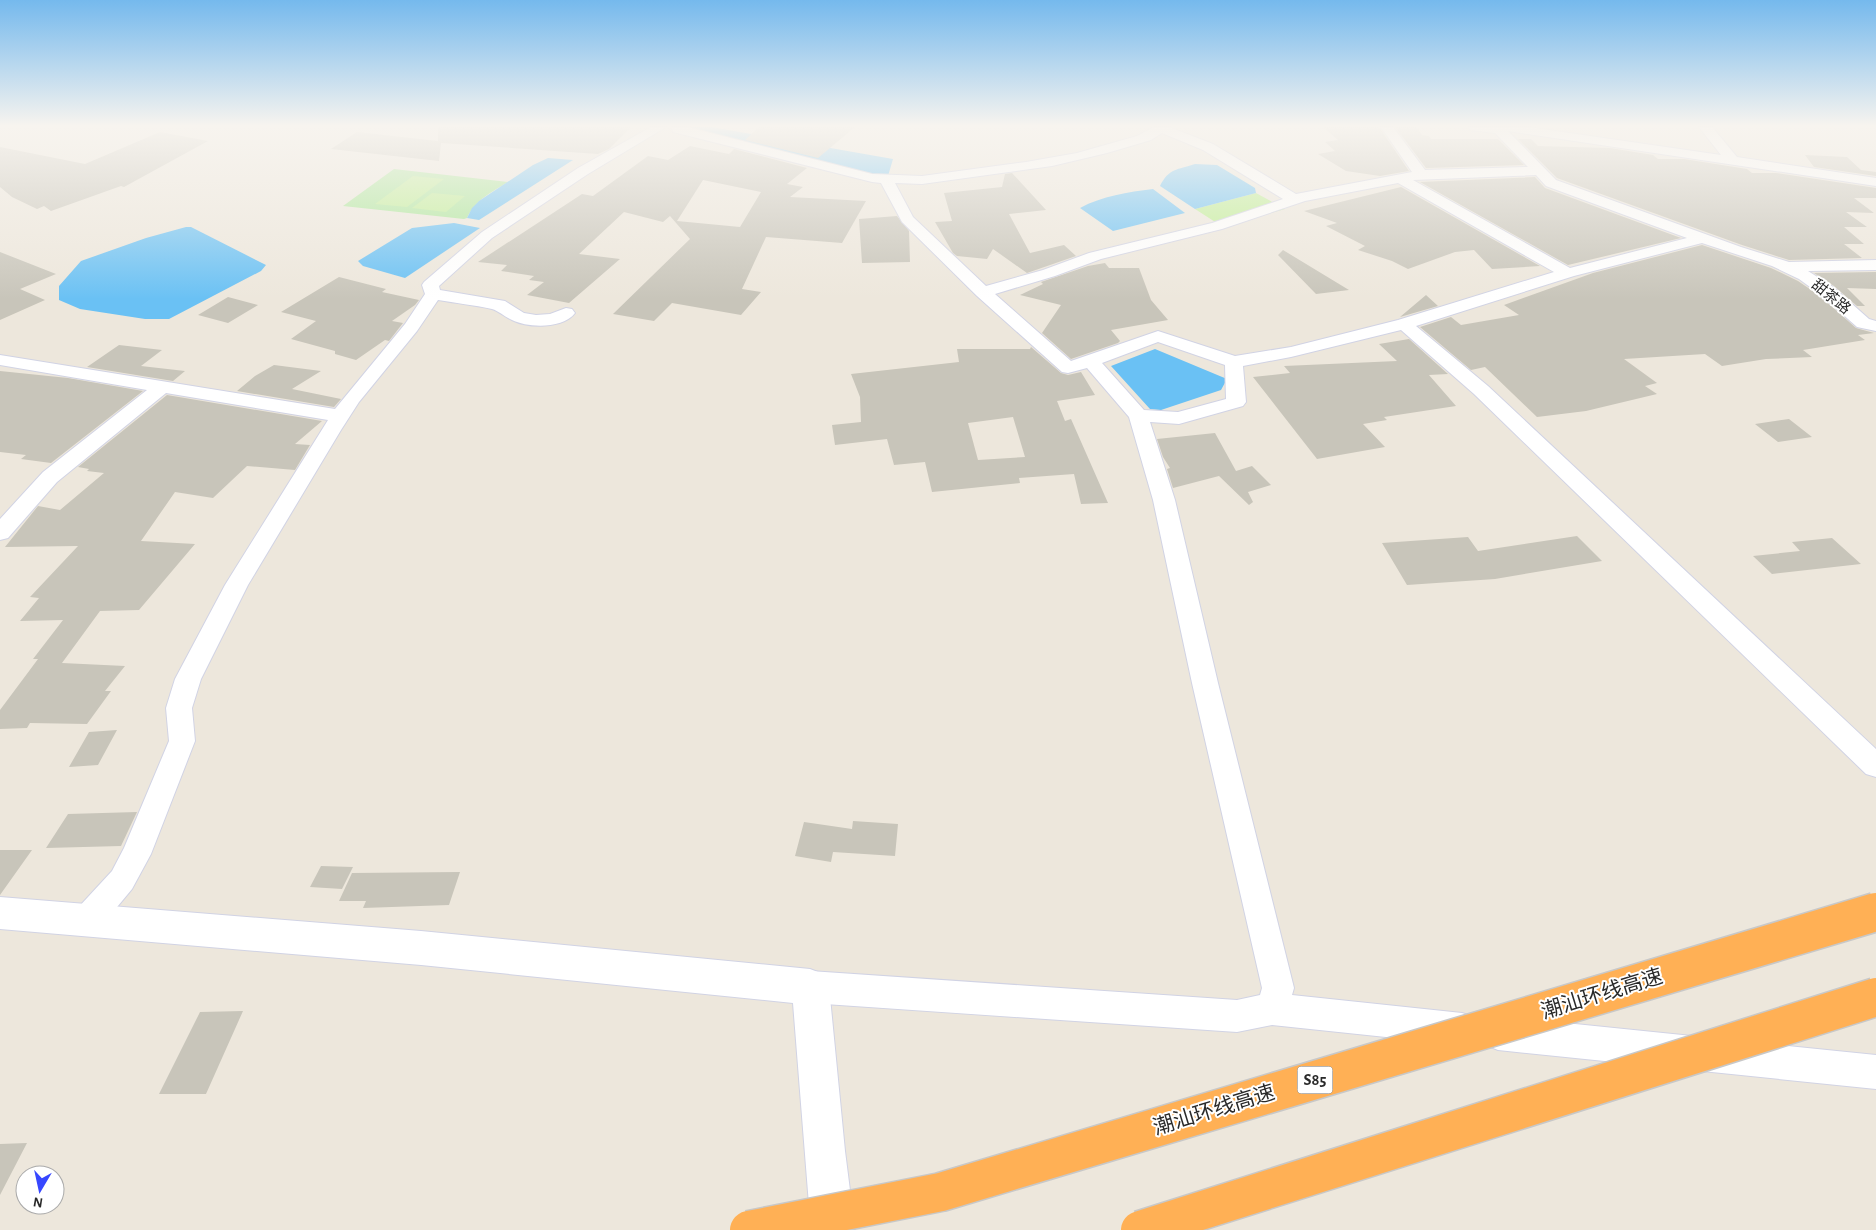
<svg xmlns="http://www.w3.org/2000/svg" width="1876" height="1230" font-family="'Alegreya Sans','Noto Sans SC',sans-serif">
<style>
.green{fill:#a9e696}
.pitch{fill:#bdee91}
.water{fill:#6ac1f4}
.building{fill:#c8c5ba;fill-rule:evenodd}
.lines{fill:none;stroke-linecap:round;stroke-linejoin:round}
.street-casing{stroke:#d1d3e4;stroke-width:2}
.secondary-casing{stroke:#d1d3e4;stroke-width:2}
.street{fill:#fff;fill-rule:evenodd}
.secondary{fill:#fff;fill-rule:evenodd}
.highway-bridge-casing{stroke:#c8c8c8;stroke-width:41;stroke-linecap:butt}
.highway-bridge{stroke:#ffb055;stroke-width:38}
.labels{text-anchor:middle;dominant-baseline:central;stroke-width:4;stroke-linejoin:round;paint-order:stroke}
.far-street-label{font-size:15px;fill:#2a2a2a;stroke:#fff}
.shield{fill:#fff;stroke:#6a6a6a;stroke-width:1}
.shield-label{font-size:16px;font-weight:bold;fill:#2a2a2a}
.near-street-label{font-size:21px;fill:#2a2a2a;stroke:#fff}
</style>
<rect width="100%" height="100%" fill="#ede7dc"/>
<!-- green -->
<path class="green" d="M394,169L508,182C492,192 475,200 467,218L464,219L343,206Z"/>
<!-- pitch -->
<path class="pitch" d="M413,176L444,179L407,207L375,204Z
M432,193L465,196L446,212L412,208Z
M1256,193L1285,209L1223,227L1195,209Z"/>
<!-- water -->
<path class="water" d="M690,127H711L893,159L888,176H877L687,129Z
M548,158L573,160L479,220L467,218L472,208L479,201L533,165Z
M1195,164L1217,165L1255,188L1256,193L1195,209L1160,186C1169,168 1177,170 1195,164Z
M1153,189L1185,213L1113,231L1080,208C1102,196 1128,192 1153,189Z
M454,223L480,228L405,278L363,266L358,261L412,228Z
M186,227H191L266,265L261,271L169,319H145L80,309L59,300V286L81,261L146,238Z
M1155,349L1227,379L1221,390L1161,410L1150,409L1111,366Z"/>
<!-- building -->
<path class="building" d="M438,127H631L609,149L598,154L441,143L439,161L331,149L357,132L438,141Z
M759,127H855L818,158L745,140Z
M1323,127H1379L1409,171L1380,176L1346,171L1318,154L1335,151L1325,142L1338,140Z
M1395,127H1417L1422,135L1429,136L1431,139H1498L1524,165L1426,168Z
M160,132L208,141L124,187L121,186L51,211L44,206L37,209L12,197L0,187V147L85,164Z
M1518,139H1531L1538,146L1610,148L1653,155L1658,159H1684L1747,169L1752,173H1776L1876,188V198H1854L1874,213L1846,212L1867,227H1844L1864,244H1844L1862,258L1789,260L1742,245L1557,178Z
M690,146L729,154L734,149L807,168L787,184L803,187L790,197L866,201L842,243L766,237L742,289L761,292L741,315L672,303L654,321L613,314L690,239L670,216L663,222L624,212L579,254L620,259L569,303L527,295L544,282L529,280L534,276L501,271L507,265L478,262L582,194L593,196L648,156L668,160ZM703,180L761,192L740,227L677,221Z
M1805,155L1847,157L1861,170L1876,172V176L1814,167Z
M1012,173L1046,210L1009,214L1030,253L1064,245L1076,256L1027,273L993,249L987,259L957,256L953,253L935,222L952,221L944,193L1002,187L1005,174Z
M1535,177L1545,188L1681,238L1568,265L1420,182Z
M1401,187L1540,266L1492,269L1474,250L1455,252L1408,269L1392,261L1358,250L1365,246L1326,226L1337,223L1304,211Z
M897,216L909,231L910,262L862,263L859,219Z
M1702,245L1771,268L1798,281L1820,296L1856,328L1874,333L1858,335L1865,340L1803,350L1812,357L1766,359L1722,366L1705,354L1624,359L1657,383L1645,386L1657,394L1586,411L1537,417L1485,367L1471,370L1420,327L1451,317L1461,325L1519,315L1504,305L1593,273Z
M1283,250L1349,290L1316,294L1278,255Z
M0,252L56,274L20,289L45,300L0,320Z
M1105,263L1109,268H1139L1151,300L1168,320L1111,330L1120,341L1118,343L1071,359L1042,333L1061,305L1020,295L1043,284L1041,282L1088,266Z
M1876,272V289L1847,288L1865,306H1857L1834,286L1814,273Z
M339,277L386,289L382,292L419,300L415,305L392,321L403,323L389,341L385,340L356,360L335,354V351L291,339L316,321L281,312Z
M1426,295L1438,306L1400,317Z
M228,297L258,305L228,323L198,315Z
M1409,339L1448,374L1429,375L1456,406L1384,417L1387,420L1363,424L1385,447L1317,459L1253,377L1290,373L1284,366L1397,361L1379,344Z
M119,345L162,350L141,366L185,371L173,381L87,367Z
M1031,347L1061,373L1068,375L1081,372L1095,395L1057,401L1065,421L1071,419L1108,503L1081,504L1074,474L1019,478L1020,483L932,492L925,462L894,465L887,439L835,445L832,425L861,422L860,397L851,374L959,362L957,349H1030ZM1013,417L1025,457L978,460L968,423Z
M274,365L321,371L292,389L341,399L334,407L237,391L255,376Z
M0,371L68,378L143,391L51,463L21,459L26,455L0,452Z
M167,395L322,421L295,444L310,445L295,470L247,466L213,498L175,492L141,541L195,544L139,610L100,611L62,663L125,666L105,691H111L87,724L30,723L27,728L0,729V710L38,659H33L63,620L20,621L39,598L30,597L78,546L5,547L38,506L60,510L104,473L87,471L89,469L78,467Z
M1789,419L1812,437L1778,442L1755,424Z
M1215,433L1236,471L1252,466L1271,485L1248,492L1253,502L1249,505L1219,476L1173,488L1167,469L1170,468L1163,457L1157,439Z
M1577,536L1602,561L1495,579L1407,585L1382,543L1468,537L1478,551Z
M1832,538L1861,564L1772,574L1753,556L1800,551L1792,542Z
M117,730L98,765L69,767L89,732Z
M137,812L121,846L46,848L68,814Z
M853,821L898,824L895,856L833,852L831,862L795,856L804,822L852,829Z
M0,850H32L0,895Z
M321,866L353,867L342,889L310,887Z
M460,872L449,905L363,908L366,901H339L352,873Z
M243,1011L206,1094H159L200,1012Z
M27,1143L0,1195V1144Z"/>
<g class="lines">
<defs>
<path id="street" d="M651,127H666L588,174L492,238L439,286L440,290L505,301L524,313L536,315L550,314L566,308L572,309L575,313C563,329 528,328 512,320C505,317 499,311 492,309C474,305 455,303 438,300L417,331L359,402L341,430L248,585L201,679L192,708L195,741L151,854L132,889L98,930L87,934L76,930L72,920L76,910L112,871L124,848L169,741L166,708L175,679L225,585L328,420L166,393L57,482L8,538L0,540V519L43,472L147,390L0,365V355L335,409L405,324L425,294L422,285L424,282L482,232L578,168Z
M673,127H687L872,174L922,176L1026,162L1077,153L1137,136L1154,127H1169L1213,144L1296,194L1412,172L1381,127H1393L1425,170L1528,167L1495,133L1470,130L1469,127H1528L1721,155L1699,127H1712L1737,157L1876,178V186L1508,131L1556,180L1741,247L1789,262L1876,260V270L1808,271L1833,287L1869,319L1876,321V331L1857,327L1821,295L1799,279L1772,266L1702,243L1574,276L1416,326L1488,386L1876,749V777L1866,774L1474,394L1401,330L1291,357L1243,366L1246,402L1243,406L1179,424L1150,422L1175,500L1218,683L1294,988L1292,995L1462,1013L1474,1017L1478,1029L1474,1041L1462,1045L1272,1025L1237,1032L810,1003L799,998L794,987L799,976L810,971L1237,1000L1260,995L1262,988L1192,683L1153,500L1129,417L1087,368L1068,373L1062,372L977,296L902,222L881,183L872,182L673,132L672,129ZM1162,133L1203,150L1283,199L1212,223L1089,253L1043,270L986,286L913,217L895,183L922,184L1052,166L1107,153L1151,140ZM1536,175L1546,186L1687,238L1570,268L1413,180ZM1398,183L1554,272L1398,320L1291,347L1235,356L1158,331L1071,361L995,294L1055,276L1101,259L1222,229L1305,201ZM1158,342L1225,365L1226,399L1178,412L1144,410L1102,363Z
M1498,1016L1876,1055V1089L1498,1050L1486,1045L1481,1033L1486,1021Z"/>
<path id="secondary" d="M0,897L421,931L810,969L823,974L829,987L845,1151L855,1230H811L793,1003L421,965L0,929Z"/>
</defs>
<!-- street casing -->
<use href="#street" class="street-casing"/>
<!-- secondary casing -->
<use href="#secondary" class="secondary-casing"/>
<!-- street -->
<use href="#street" class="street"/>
<!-- secondary -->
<use href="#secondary" class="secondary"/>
<defs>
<path id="highway-bridge" d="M749,1230L941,1192L1876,912
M1140,1230L1876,997"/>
</defs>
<!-- highway-bridge casing -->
<use href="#highway-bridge" class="highway-bridge-casing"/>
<!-- highway-bridge -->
<use href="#highway-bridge" class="highway-bridge"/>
</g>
<!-- sky -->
<linearGradient id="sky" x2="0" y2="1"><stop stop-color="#75b9ed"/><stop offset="0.42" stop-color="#f7f4ef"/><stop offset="1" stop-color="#f7f4ef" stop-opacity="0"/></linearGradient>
<rect width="1876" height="299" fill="url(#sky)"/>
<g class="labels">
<!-- far-street labels -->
<g class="far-street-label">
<text transform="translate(1831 297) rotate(39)">甜茶路</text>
</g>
<!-- shield labels -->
<rect class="shield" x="1297.5" y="1066.5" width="35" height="27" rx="4"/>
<g class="shield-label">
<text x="1315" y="1080">S85</text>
</g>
<!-- near-street labels -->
<g class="near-street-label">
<text transform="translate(1602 994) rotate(-17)">潮汕环线高速</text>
<text transform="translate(1214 1110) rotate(-17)">潮汕环线高速</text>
</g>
</g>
<!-- north arrow -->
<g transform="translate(40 1190) rotate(189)"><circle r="24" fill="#ffffff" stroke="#aaaaaa"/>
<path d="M0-4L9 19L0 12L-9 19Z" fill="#3747ff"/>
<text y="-8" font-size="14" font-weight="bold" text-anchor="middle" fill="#2a2a2a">N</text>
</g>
</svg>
